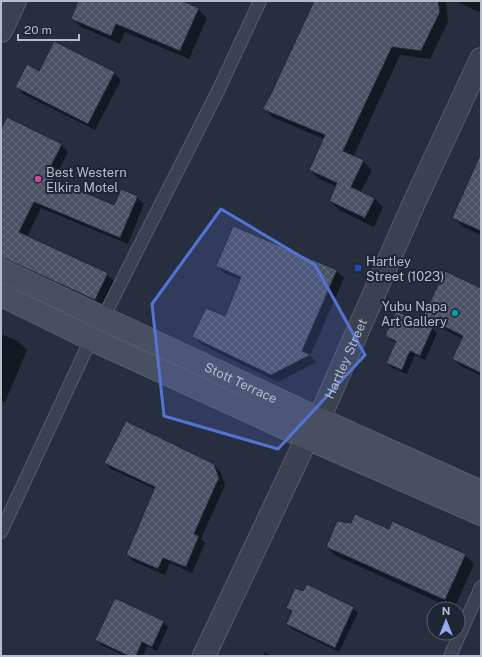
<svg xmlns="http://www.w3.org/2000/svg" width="482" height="657" font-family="'Public Sans',sans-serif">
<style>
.shadow{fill:#0007}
.building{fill:url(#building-cross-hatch);stroke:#212737}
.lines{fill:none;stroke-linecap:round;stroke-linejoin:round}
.lane-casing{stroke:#585e6d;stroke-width:14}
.street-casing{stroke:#585e6d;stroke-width:24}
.secondary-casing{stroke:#585e6d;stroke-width:24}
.lane{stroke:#3b4150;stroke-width:12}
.street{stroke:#3b4150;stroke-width:22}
.secondary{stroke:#494f62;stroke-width:22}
.marked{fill:#5374d3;fill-opacity:0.2;stroke:#5374d3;stroke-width:3;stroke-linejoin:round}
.hotel-dot{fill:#d1479c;stroke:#1f2535;stroke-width:1.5}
.transit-dot{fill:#1a4fb4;stroke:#1f2535;stroke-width:1.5}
.culture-dot{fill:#0f9aa8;stroke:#1f2535;stroke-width:1.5}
.labels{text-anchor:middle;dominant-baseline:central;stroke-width:4;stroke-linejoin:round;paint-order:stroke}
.poi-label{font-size:13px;fill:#b7bcca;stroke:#1f2535;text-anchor:start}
.street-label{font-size:13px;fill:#b7bcca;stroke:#1f2535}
</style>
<defs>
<pattern id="building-cross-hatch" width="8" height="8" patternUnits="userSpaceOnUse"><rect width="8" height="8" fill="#4b5266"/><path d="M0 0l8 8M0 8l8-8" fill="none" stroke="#63697b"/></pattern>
</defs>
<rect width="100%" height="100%" fill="#272e40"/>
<!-- shadow -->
<path class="shadow" d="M79,1H188L186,4L198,9L207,18L189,59L125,32L120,44L81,27L72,18Z
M315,1H446L448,22L430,59L400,55L353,157L363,161L372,170L361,192L374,198L383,207L374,227L339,210L330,201L337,187L319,179L310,170L324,139L272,117L264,108L270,99Z
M455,1H481V9L479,12Z
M39,72L114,73L121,80L95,130L23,94L16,86Z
M1,131L61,144L68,152L54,180L115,206L137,197L144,204L128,244L41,208L27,237L107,274L114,281L103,307L1,262Z
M481,156V235L463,227L454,218Z
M217,265L337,271L344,278L310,356L316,362L278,382L201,344L194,337L225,318L241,280L224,273Z
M481,290V376L461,366L454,359L463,339L431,323L424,316Z
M432,328L437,333L425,360L415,355L407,374L392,368L388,363L397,343L391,340L387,336Z
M1,334L18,341L27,350L5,402L1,401Z
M105,463L213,464L220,471L225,485L201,539L205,543L192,573L170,563L165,575L133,561L127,555L155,489L111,469Z
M389,530L465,555L474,564L454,609L336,556L327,547Z
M287,608H353L358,613L339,652L292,629L287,624L292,613Z
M163,622L168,627L157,651L147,646L143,656H125L101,645L97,640Z
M264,652L272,656H263Z"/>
<!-- building -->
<path class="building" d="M78,1H182L199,8L180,51L116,24L111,36L71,19Z
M314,1H438L440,12L421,51L392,47L343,151L364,160L351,187L375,198L365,218L329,201L337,183L309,170L325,135L262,109L269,98Z
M54,41L115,72L88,124L15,87L27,64L39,71Z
M7,117L62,144L46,176L114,205L121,189L138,196L120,238L34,202L19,232L108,273L95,300L6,259L1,258V129Z
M481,153V231L452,218Z
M233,226L337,270L302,351L310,355L271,375L192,337L206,308L225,316L241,277L216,266Z
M445,271L481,288V373L452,359L463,336L423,316Z
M396,311L433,327L420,356L410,351L402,370L386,363L396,341L385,336Z
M126,421L214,464L219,478L194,534L199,536L186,567L163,558L158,569L126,555L155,487L104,463Z
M355,514L389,529L392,521L466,554L445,600L326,547L337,521L351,523Z
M307,584L354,607L335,648L286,624L292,611L286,608L295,588L303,591Z
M115,598L164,621L152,647L142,642L136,656H129L95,640Z"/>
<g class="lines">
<defs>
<path id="lane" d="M103,318L218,91L260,1
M1,532L91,339
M450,656L481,587"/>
<g id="street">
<path d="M1,31L15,1"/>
<path id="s1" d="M319,419L414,203L481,59"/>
<path d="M204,656L307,438"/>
</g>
<g id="secondary">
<path id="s2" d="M1,270L319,419L481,492"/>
<path d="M1,295L91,339L307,438L481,514"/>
</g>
</defs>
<!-- lane casing -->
<use href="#lane" class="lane-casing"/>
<!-- street casing -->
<use href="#street" class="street-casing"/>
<!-- secondary casing -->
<use href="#secondary" class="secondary-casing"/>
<!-- lane -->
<use href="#lane" class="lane"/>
<!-- street -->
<use href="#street" class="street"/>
<!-- secondary -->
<use href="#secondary" class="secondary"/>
</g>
<!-- marked area -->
<path class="marked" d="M221,209L315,265L365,355L278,449L164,416L152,304Z"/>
<!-- markers -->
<circle class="hotel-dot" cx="38" cy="179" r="4"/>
<rect class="transit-dot" x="354" y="264" width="8" height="8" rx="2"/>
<circle class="culture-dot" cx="455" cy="313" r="4"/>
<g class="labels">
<!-- poi labels -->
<g class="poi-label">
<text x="46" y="172">Best Western<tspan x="46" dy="15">Elkira Motel</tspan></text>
<text x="366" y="261">Hartley<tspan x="366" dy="15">Street (1023)</tspan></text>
<text x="447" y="306" text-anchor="end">Yubu Napa<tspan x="447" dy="15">Art Gallery</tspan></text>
</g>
<!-- street labels -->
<g class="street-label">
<text stroke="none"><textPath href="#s1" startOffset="66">Hartley Street</textPath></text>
<text stroke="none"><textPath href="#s2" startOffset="265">Stott Terrace</textPath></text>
</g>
</g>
<!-- border -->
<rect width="482" height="657" fill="none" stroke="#b7bcca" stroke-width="4"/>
<!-- north arrow -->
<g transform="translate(446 621)"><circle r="19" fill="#1f2535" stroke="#5c6171"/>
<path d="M0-3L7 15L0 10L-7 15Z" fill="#92abf4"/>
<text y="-6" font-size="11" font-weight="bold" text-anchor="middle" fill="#b7bcca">N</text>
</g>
<!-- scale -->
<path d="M18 34v6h61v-6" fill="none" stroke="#b7bcca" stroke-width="2"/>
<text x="24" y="34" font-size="12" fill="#b7bcca" stroke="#1f2535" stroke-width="3" paint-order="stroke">20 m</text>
</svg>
